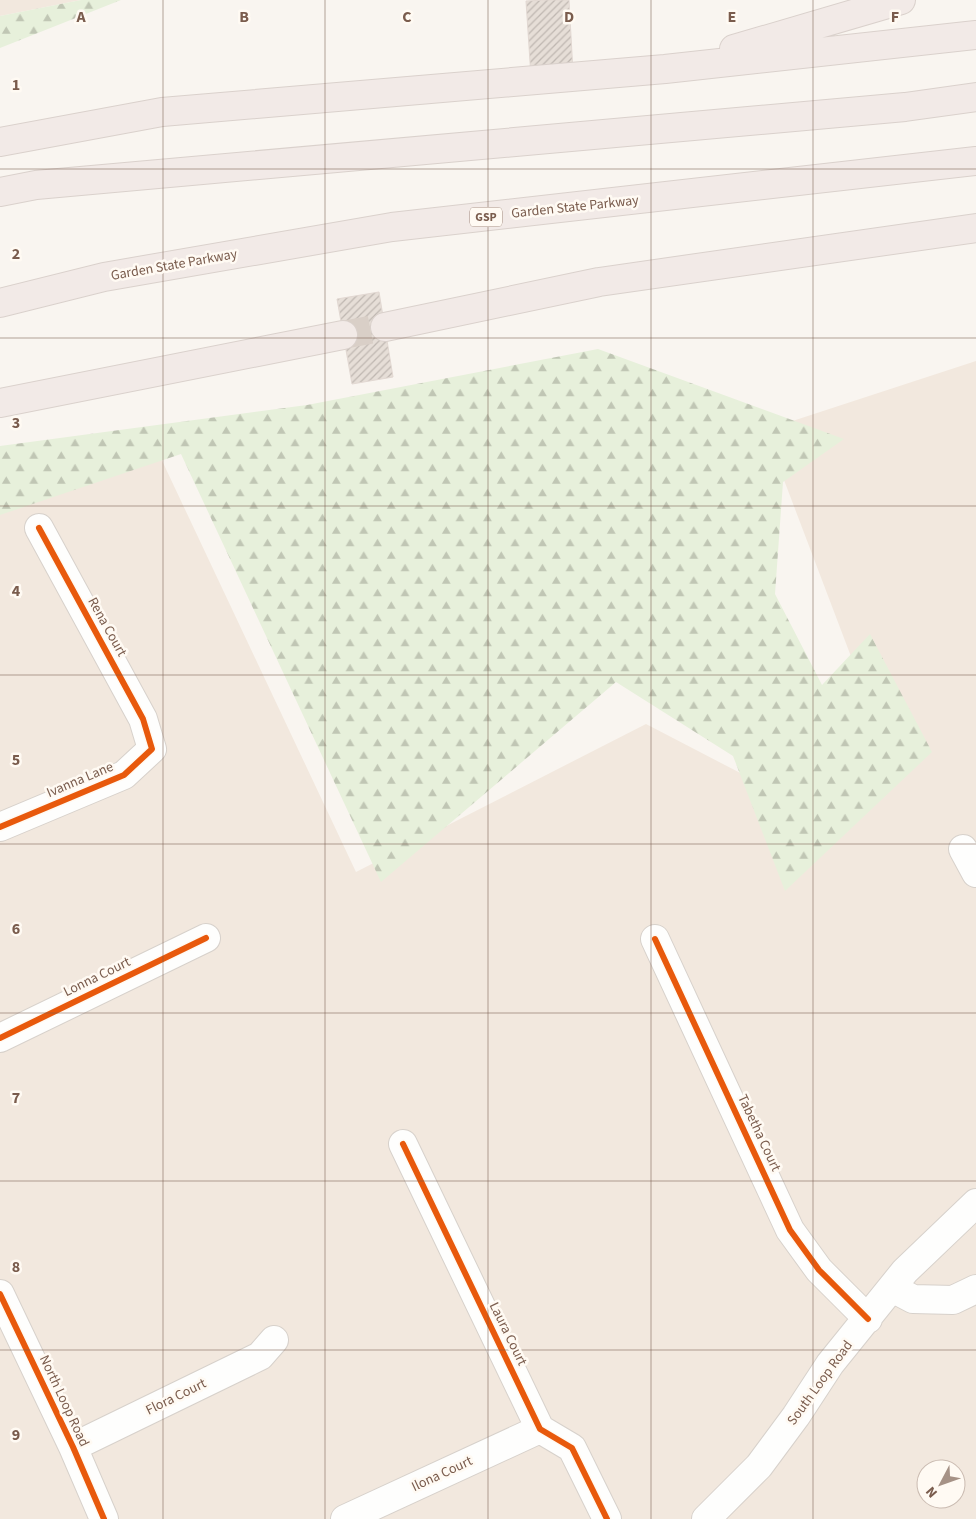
<svg xmlns="http://www.w3.org/2000/svg" width="976" height="1519" font-family="'Source Sans 3',sans-serif">
<style>
.residential{fill:#f2e8de;fill-rule:evenodd}
.forest{fill:url(#forest-firs)}
.building{fill:url(#building-hatch);stroke:#e2d8d2}
.lines{fill:none;stroke-linecap:round;stroke-linejoin:round}
.highway-tunnel{stroke:#d9cfc7;stroke-width:28;stroke-dasharray:28 14;stroke-linecap:butt}
.street-casing{stroke:#d7d1cb;stroke-width:30}
.highway-casing{stroke:#dad1cc;stroke-width:30}
.street{stroke:#fefefd;stroke-width:28}
.highway{stroke:#f2eae7;stroke-width:28}
.cycleway-casing{stroke:#fffaf3;stroke-width:9}
.cycleway{stroke:#e8590c;stroke-width:6}
.grid{fill:none;stroke:#7a5c4d;stroke-width:1;stroke-opacity:0.55}
.labels{text-anchor:middle;dominant-baseline:central;stroke-width:5;stroke-linejoin:round;paint-order:stroke}
.shield{fill:#fffaf3;stroke:#a28b7f;stroke-width:1}
.shield-label{font-size:12px;font-weight:bold;fill:#7a5c4d}
.street-label{font-size:14px;fill:#7a5c4d;stroke:#fffaf3}
.grid-label{font-size:16px;text-anchor:middle;font-weight:bold;fill:#7a5c4d;stroke:#fffaf3;stroke-width:5;stroke-linejoin:round;paint-order:stroke}
</style>
<defs>
<pattern id="forest-firs" width="22" height="20" patternUnits="userSpaceOnUse" patternTransform="scale(1.25)"><rect width="22" height="20" fill="#e7f0db"/><path d="M5 1l3.5 6h-7zM16 11l3.5 6h-7z" fill="#c0c6b4"/></pattern>
<pattern id="building-hatch" width="6" height="6" patternUnits="userSpaceOnUse" patternTransform="scale(1.25)"><rect width="6" height="6" fill="#e6ded7"/><path d="M-1 1l2-2M0 6l6-6M5 7l2-2" fill="none" stroke="#bfb7b1"/></pattern>
</defs>
<rect width="100%" height="100%" fill="#f9f5f0"/>
<!-- residential -->
<path class="residential" d="M0,0H81L0,16Z
M976,361V1519H0V500L157,450L356,872L646,724L798,803L885,746L765,430ZM926,1469H956V1499H926Z"/>
<!-- forest -->
<path class="forest" d="M81,0H121L0,48V16Z
M598,349L844,439L783,482L775,594L822,685L870,634L932,752L785,891L733,756L616,682L381,882L181,454L0,515V446L307,405Z"/>
<!-- building -->
<path class="building" d="M545,0H569L574,90L532,92L526,1Z
M379,292L393,377L352,384L337,299Z"/>
<g class="lines">
<!-- highway-tunnel -->
<path class="highway-tunnel" d="M343,335L385,327"/>
<defs>
<path id="street" d="M0,827L124,775L152,749L143,719L39,528
M963,849L976,873
M655,939L790,1230L819,1270L868,1319
M0,1038L206,938
M403,1144L540,1429L572,1448L607,1519
M892,1288L913,1299L953,1300L976,1289
M0,1294L73,1447L104,1519
M73,1447L260,1356L274,1340
M345,1519L540,1429
M706,1519L759,1466L796,1416L830,1364L905,1271L976,1203"/>
<path id="highway" d="M734,49L901,0
M0,142L162,112L665,69L976,35
M0,192L36,185L905,107L976,97
M0,303L104,277L392,227L976,161
M385,327L599,282L976,228
M0,403L343,335"/>
</defs>
<!-- street casing -->
<use href="#street" class="street-casing"/>
<!-- highway casing -->
<use href="#highway" class="highway-casing"/>
<!-- street -->
<use href="#street" class="street"/>
<!-- highway -->
<use href="#highway" class="highway"/>
<defs>
<path id="cycleway" d="M0,827L124,775L152,749L143,719L39,528
M655,939L790,1230L819,1270L868,1319
M0,1038L206,938
M403,1144L540,1429L572,1448L607,1519
M0,1294L73,1447L104,1519"/>
</defs>
<!-- cycleway casing -->
<use href="#cycleway" class="cycleway-casing"/>
<!-- cycleway -->
<use href="#cycleway" class="cycleway"/>
</g>
<!-- grid -->
<path class="grid" d="M163,0V1519M325,0V1519M488,0V1519M651,0V1519M813,0V1519M0,169H976M0,338H976M0,506H976M0,675H976M0,844H976M0,1013H976M0,1181H976M0,1350H976"/>
<g class="labels">
<!-- shield labels -->
<rect class="shield" x="470" y="207.5" width="32" height="19" rx="4"/>
<g class="shield-label">
<text x="486" y="217">GSP</text>
</g>
<!-- street labels -->
<g class="street-label">
<text transform="translate(575 207) rotate(-6)">Garden State Parkway</text>
<text transform="translate(174 265) rotate(-10)">Garden State Parkway</text>
<text transform="translate(107 627) rotate(61)">Rena Court</text>
<text transform="translate(80 780) rotate(-23)">Ivanna Lane</text>
<text transform="translate(97 977) rotate(-26)">Lonna Court</text>
<text transform="translate(759 1133) rotate(65)">Tabetha Court</text>
<text transform="translate(508 1334) rotate(64)">Laura Court</text>
<text transform="translate(820 1383) rotate(-54)">South Loop Road</text>
<text transform="translate(176 1397) rotate(-26)">Flora Court</text>
<text transform="translate(64 1401) rotate(65)">North Loop Road</text>
<text transform="translate(442 1474) rotate(-25)">Ilona Court</text>
</g>
</g>
<g class="grid-label">
<text x="81" y="22">A</text>
<text x="244" y="22">B</text>
<text x="407" y="22">C</text>
<text x="569" y="22">D</text>
<text x="732" y="22">E</text>
<text x="895" y="22">F</text>
<text x="16" y="90">1</text>
<text x="16" y="259">2</text>
<text x="16" y="428">3</text>
<text x="16" y="596">4</text>
<text x="16" y="765">5</text>
<text x="16" y="934">6</text>
<text x="16" y="1103">7</text>
<text x="16" y="1272">8</text>
<text x="16" y="1440">9</text>
</g>
<!-- north arrow -->
<g transform="translate(941 1484) rotate(229)"><circle r="24" fill="#fffaf3" stroke="#cabbb1"/>
<path d="M0-4L9 19L0 12L-9 19Z" fill="#a69286"/>
<text y="-8" font-size="14" font-weight="bold" text-anchor="middle" fill="#7a5c4d">N</text>
</g>
</svg>
